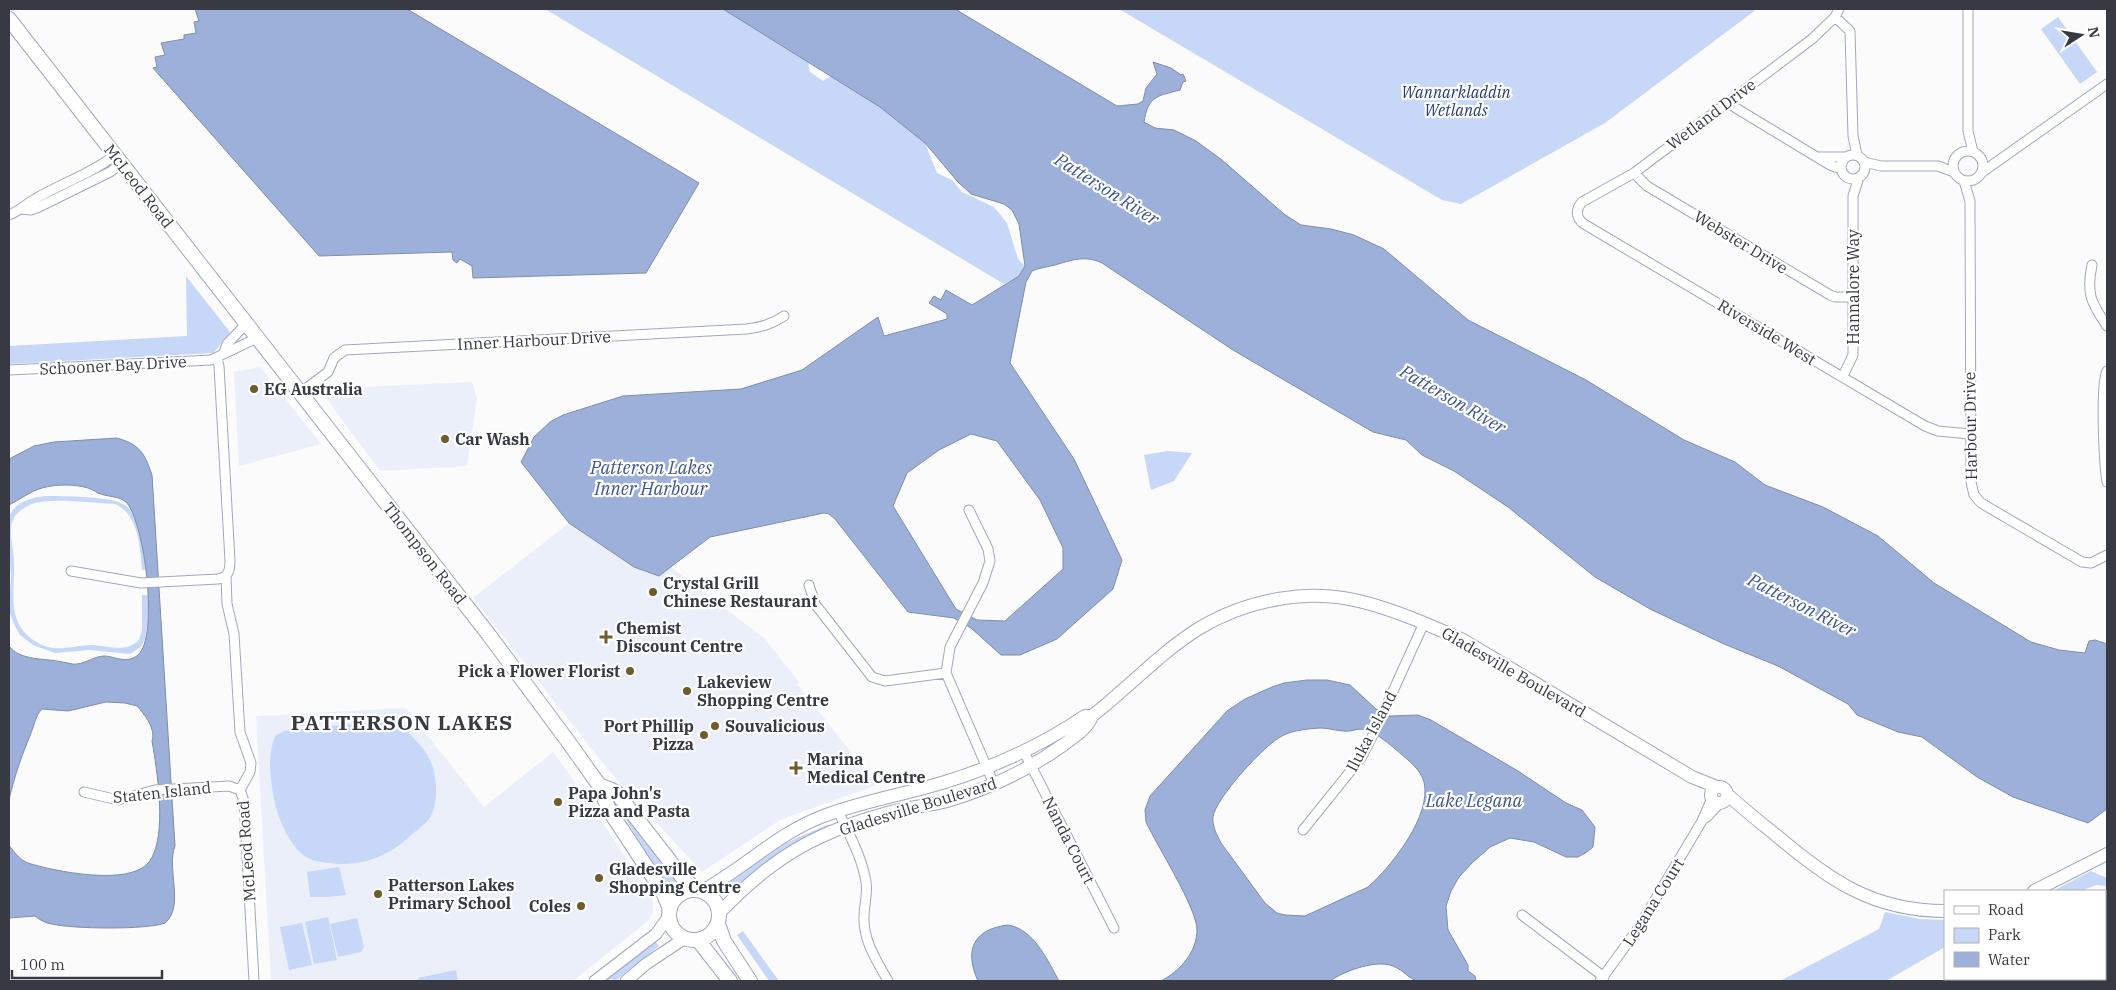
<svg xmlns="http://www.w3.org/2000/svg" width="2116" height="990" font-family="'IBM Plex Serif',serif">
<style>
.built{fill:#eaeffa}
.green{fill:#c6d7f8}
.water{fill:#9cb0d9;stroke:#7e8dac;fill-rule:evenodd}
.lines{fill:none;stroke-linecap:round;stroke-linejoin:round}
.minor-casing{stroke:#a0a9bb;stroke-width:11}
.tertiary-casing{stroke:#a0a9bb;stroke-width:13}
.secondary-casing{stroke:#a0a9bb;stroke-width:14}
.primary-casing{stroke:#a0a9bb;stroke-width:16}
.motorway-casing{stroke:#a0a9bb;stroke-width:18}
.minor{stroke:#fff;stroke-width:9}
.tertiary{stroke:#fff;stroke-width:11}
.secondary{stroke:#fff;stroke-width:12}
.primary{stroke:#fff;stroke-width:14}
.motorway{stroke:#fff;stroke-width:16}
.poi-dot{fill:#6e5d2b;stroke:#fff;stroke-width:2}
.labels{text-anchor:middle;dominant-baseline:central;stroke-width:4.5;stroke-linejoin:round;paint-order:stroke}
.park-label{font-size:16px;font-style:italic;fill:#294074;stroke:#fff}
.street-label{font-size:16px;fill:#373a42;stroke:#fff}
.poi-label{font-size:16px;font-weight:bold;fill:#373a42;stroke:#fff;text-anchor:start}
.water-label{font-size:18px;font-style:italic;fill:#3e568c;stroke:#fff}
.district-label{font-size:21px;font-weight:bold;letter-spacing:1px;fill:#373a42;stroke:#fff}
</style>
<rect width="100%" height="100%" fill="#fbfbfb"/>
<!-- built -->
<path class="built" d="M260,367L321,444L239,466L234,372Z
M472,382L477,398L467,466L380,471L326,398L339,388Z
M569,523L634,567L659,576L671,567L764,638L799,682L797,684L877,785L780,820L702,872L610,772L473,598Z
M406,708L484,807L553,752L585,796L650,895L653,901V911L648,921L573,981H271L256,716Z"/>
<!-- green -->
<path class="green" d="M545,9H723L808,62L810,72L823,81L831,76L880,107L925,143L937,173L952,180L962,192L994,207L1007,223L1018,259L1025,266L1019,276L1004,284Z
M1119,9H1757L1605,123L1461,204L1442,200Z
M2058,17L2097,72L2080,84L2041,29Z
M186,276L230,332L228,336L213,353L9,364V346L187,336Z
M1167,451L1192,453L1174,481L1151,490L1144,455Z
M45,496C62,496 112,496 125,505C142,519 144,550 146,570H142C140,548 139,514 115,504C95,503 49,497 32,504C0,517 14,539 14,563C15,595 5,626 40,644C56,653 75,645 92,645C109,646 126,653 139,640L142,630V595H148V618L145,638L141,647L130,654L90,650L55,653L33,645L20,635L14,624L9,611L11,575L9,554V517C15,502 30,498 45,496Z
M395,720C406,731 423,745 430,760C437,776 439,799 431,816C427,824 415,831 409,837C386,858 360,867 329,863C323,862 315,862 310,859C291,851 278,818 274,799C270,776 267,758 275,736L284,731Z
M613,798L678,880L666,886Z
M827,825H829L828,829L769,862L735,888L730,882L781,845Z
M339,867L346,895L327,897H310L307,872Z
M2091,871L2107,878V886L2096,885L2081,891H2053Z
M1885,912L1920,919L1945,920V947L1886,981H1780L1879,929Z
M328,917L337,960L314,964L305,922Z
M357,918L364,947L361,952L338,957L330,924Z
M302,923L312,965L289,970L280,927Z
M743,931L779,981H769L737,935Z
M654,940L659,946L615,981L612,979L604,981Z
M456,970L458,981H419L418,978Z"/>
<!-- water -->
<path class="water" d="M195,9H407L699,183L646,273L473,278L472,266L460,259L457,263L453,260L452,252L319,256L153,68L157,67L155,57L165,55L161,43L184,39V35L196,33L194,22L199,21Z
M723,9H955L1117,106L1138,104L1143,101L1146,88L1157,74L1153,62L1171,68L1181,75L1183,74L1186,81L1183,82L1180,90C1157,96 1148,96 1144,122L1155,128L1174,130L1196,141L1222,160L1284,214L1301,225L1331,229L1354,235L1384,249L1468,320L1586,380L1684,440L1735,462L1765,485L1823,507L1878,536L1934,583L2031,642L2059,650L2085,653L2089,641L2095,640L2107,644V809L2088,823L2013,797L1977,777L1922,737L1898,732L1857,715L1848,704L1778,666L1724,644L1650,609L1595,577L1508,507L1454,471L1422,455L1406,440L1373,432L1233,350L1102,263C1085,255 1072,260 1055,265C1047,267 1039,268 1032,271L1026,282L1010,363L1074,459L1122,560L1113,589L1057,639L1020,655H1001L971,628L954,618L908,612L835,519L829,514L824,513L710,537L659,576L634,567L569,523L521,462L534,437L550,422L563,415L623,396L741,389L802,370L878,317L884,336L947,319V314L929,303L934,296L941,300L946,290L972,305L1019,276L1025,266L1019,224L1012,210L1004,204L971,194L958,182L925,143L880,107ZM971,434L997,441L1040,500L1063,548V569L1005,621L977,620L956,609L893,506L907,473L939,450Z
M117,438C140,445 144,452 152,475L175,846C166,868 185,906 165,923C147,930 72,929 52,924C45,923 40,920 35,916L9,918V845C13,851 20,860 28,863C53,871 130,887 149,862C168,837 157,770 152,741C156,729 145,715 137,706L125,703L106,702L68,711L42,709C35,716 35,724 31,733C22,755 14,777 9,800V646C20,661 45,658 62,662C66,662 72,665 77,664C87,663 94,656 105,656C116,657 127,664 138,655C159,637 145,522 126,502C119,496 109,497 101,494C96,493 93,489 88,488C75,484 56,484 42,488C31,491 19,500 9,505V459L34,446L54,442Z
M1307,680H1327L1350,685L1376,709L1390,716L1418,715L1431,720L1518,771L1566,803L1582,810L1595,827L1593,847L1587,852L1578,857H1566L1534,842L1510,838L1490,847L1472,863L1459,877L1451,891L1446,906L1448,930L1468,965V971L1475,976L1476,981C1459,981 1434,984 1418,981C1410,980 1403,970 1395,967C1379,958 1344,971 1330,981H1161C1180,971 1197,952 1197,930C1197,908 1157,846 1146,822L1145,810L1150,796L1227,711L1245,699L1272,687L1284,683ZM1320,728C1330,728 1340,732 1350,731C1356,730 1360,728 1365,730C1379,734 1389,744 1400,753C1409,761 1421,770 1424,782C1432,815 1392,866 1368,887L1305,916L1285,915L1277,913L1265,903L1221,843C1217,835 1212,826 1213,817C1215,799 1265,744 1282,736C1293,730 1307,729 1320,728Z
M1008,925C1034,929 1048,961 1059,981H978C964,951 973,929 1008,925Z"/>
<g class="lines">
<defs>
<path id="minor" d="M1839,9L1835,17L1812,39L1634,173L1582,202C1575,210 1576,218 1584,224L1925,426L1938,431L1970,434
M1968,9V131L1973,152
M1835,17L1850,31L1853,136L1857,155
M1726,102L1830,165L1841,169
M1953 166a15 15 0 1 1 30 0a15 15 0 1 1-30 0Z
M1841 167a12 12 0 1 1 24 0a12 12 0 1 1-24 0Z
M1819,157H1844
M1864,162L1881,166H1938L1954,172
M1634,173L1647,186L1830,295L1835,297H1853
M1981,173L2107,84
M1964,181L1970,201L1971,482L1974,495L1981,503L2082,562L2091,563L2107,555
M22,209L31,210L39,207L110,172L122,163
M9,215C19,211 26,204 35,199C62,183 91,174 115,155
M2092,265C2086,293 2091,303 2107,326
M224,353L227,344L246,324
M9,370L211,360L257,338
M2107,371C2100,385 2104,463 2107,482
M1843,376L1853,355V196L1859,177
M300,393L328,372L334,358L345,350L747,329C762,327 772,324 784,316
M969,510L988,549L990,561L983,583L950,647L946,673L994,784
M71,571L141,583L218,579C228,577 230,571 230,561L219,366L217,358
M226,577L227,604L234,634L240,732L251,763L250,772L240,790
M809,585L815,604L872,677L885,681L946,673
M1024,752L1114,928
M240,790L244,801L254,981
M84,792L118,800L155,790L229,786L240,790
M838,811C849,834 862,857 866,882C868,894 864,905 864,917C863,941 877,961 888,981
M1706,818L1720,803
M1303,830L1361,758L1374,733L1424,623
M1522,915L1604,977
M1600,981L1637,930L1702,821L1712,798"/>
<path id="tertiary" d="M595,981L656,934L669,916
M626,981L646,964L685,938"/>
<path id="secondary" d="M1711 795a8 8 0 1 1 16 0a8 8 0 1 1-16 0Z
M1727,794C1743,809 1760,822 1777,836C1829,880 1873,911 1945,911
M702,891C743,869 777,834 821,817C861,801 903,795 945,782C994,767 1042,745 1085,716H1092
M2034,891L2107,854
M719,913C750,881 782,854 822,836C844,826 868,818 891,812C909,807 928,806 947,801C988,789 1028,770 1063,745C1074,737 1087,729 1092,716C1128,688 1160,653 1198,629C1246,600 1309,587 1363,602C1398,611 1431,626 1463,640L1692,777L1717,787"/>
<path id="primary" d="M9,19L489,635L567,740L599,785L609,810L663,892L670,909
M599,785L616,792L683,878L697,890
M669 915a25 25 0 1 1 50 0a25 25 0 1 1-50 0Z
M718,924L724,941L750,981
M698,940L730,981"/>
<path id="motorway" d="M2105,914L2107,913
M1981,981L1986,979"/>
</defs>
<!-- minor casing -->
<use href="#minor" class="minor-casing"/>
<!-- tertiary casing -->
<use href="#tertiary" class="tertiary-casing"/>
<!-- secondary casing -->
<use href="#secondary" class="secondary-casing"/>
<!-- primary casing -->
<use href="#primary" class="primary-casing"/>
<!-- motorway casing -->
<use href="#motorway" class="motorway-casing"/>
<!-- minor -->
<use href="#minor" class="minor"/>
<!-- tertiary -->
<use href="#tertiary" class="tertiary"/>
<!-- secondary -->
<use href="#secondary" class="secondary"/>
<!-- primary -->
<use href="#primary" class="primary"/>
<!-- motorway -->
<use href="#motorway" class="motorway"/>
</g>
<!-- markers -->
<g class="poi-dot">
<circle cx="254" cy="389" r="5"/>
<circle cx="445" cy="439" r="5"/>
<circle cx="653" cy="592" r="5"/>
<path d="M603.5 629.5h5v5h5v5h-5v5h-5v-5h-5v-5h5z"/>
<circle cx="630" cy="671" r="5"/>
<circle cx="687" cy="691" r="5"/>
<circle cx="715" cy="726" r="5"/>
<circle cx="704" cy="735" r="5"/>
<path d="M793.5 760.5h5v5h5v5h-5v5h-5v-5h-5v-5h5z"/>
<circle cx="558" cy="802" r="5"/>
<circle cx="599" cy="878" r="5"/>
<circle cx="378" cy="894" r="5"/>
<circle cx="581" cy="906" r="5"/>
</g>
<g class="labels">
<!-- park labels -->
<g class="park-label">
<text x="1456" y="92">Wannarkladdin<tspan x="1456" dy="18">Wetlands</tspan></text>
</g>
<!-- street labels -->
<g class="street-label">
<text transform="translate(1711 114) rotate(-37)">Wetland Drive</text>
<text transform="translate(139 186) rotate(52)">McLeod Road</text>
<text transform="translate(1741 242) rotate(31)">Webster Drive</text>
<text transform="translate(1853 287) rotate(-90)">Hannalore Way</text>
<text transform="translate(1767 332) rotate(31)">Riverside West</text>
<text transform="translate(534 340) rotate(-3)">Inner Harbour Drive</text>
<text transform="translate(113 365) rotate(-3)">Schooner Bay Drive</text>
<text transform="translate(1970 426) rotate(-91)">Harbour Drive</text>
<text transform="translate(425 553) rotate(52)">Thompson Road</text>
<text transform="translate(1514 672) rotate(30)">Gladesville Boulevard</text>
<text transform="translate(1371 731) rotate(-62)">Iluka Island</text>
<text transform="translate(162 792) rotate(-6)">Staten Island</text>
<text transform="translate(918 806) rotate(-17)">Gladesville Boulevard</text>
<text transform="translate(1069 840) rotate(63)">Nanda Court</text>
<text transform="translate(246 851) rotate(-94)">McLeod Road</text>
<text transform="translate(1653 902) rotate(-58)">Legana Court</text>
</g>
<!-- poi labels -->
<g class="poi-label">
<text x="264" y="389">EG Australia</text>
<text x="455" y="439">Car Wash</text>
<text x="663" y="583">Crystal Grill<tspan x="663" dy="18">Chinese Restaurant</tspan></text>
<text x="616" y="628">Chemist<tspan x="616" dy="18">Discount Centre</tspan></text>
<text x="620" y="671" text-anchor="end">Pick a Flower Florist</text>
<text x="697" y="682">Lakeview<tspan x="697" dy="18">Shopping Centre</tspan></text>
<text x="694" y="726" text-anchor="end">Port Phillip<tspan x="694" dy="18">Pizza</tspan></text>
<text x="725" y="726">Souvalicious</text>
<text x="807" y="759">Marina<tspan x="807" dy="18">Medical Centre</tspan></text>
<text x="568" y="793">Papa John's<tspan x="568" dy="18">Pizza and Pasta</tspan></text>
<text x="609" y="869">Gladesville<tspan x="609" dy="18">Shopping Centre</tspan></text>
<text x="388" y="885">Patterson Lakes<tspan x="388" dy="18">Primary School</tspan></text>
<text x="571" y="906" text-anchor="end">Coles</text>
</g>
<!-- water labels -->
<g class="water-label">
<text transform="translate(1107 189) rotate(32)">Patterson River</text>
<text transform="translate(1453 399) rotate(30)">Patterson River</text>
<text x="651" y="467">Patterson Lakes<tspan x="651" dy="21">Inner Harbour</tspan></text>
<text transform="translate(1802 605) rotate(27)">Patterson River</text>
<text x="1474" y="800">Lake Legana</text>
</g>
<!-- district labels -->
<g class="district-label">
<text x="402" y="722">PATTERSON LAKES</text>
</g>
</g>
<!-- border -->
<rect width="2116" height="990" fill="none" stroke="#373a42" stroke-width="20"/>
<!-- legend -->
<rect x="1944" y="890" width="162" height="90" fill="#ffffff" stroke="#afb0b3"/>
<rect x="1954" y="906" width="25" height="8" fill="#ffffff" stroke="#afb0b3"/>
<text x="1988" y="915" font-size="15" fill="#373a42">Road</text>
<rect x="1954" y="928" width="25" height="15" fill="#c6d7f8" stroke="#afb0b3"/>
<text x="1988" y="940" font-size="15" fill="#373a42">Park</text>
<rect x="1954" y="952" width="25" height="15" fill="#9cb0d9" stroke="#afb0b3"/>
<text x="1988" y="965" font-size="15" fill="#373a42">Water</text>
<!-- north arrow -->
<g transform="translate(2081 35) rotate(78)" stroke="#ffffff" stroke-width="4" paint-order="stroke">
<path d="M0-4L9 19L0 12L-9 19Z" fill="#373a42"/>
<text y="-8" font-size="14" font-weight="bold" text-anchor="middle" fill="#373a42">N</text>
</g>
<!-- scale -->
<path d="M12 970v8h150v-8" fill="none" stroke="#373a42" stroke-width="2.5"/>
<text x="20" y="970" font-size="15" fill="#373a42" stroke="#ffffff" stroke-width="4" paint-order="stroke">100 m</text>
</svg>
